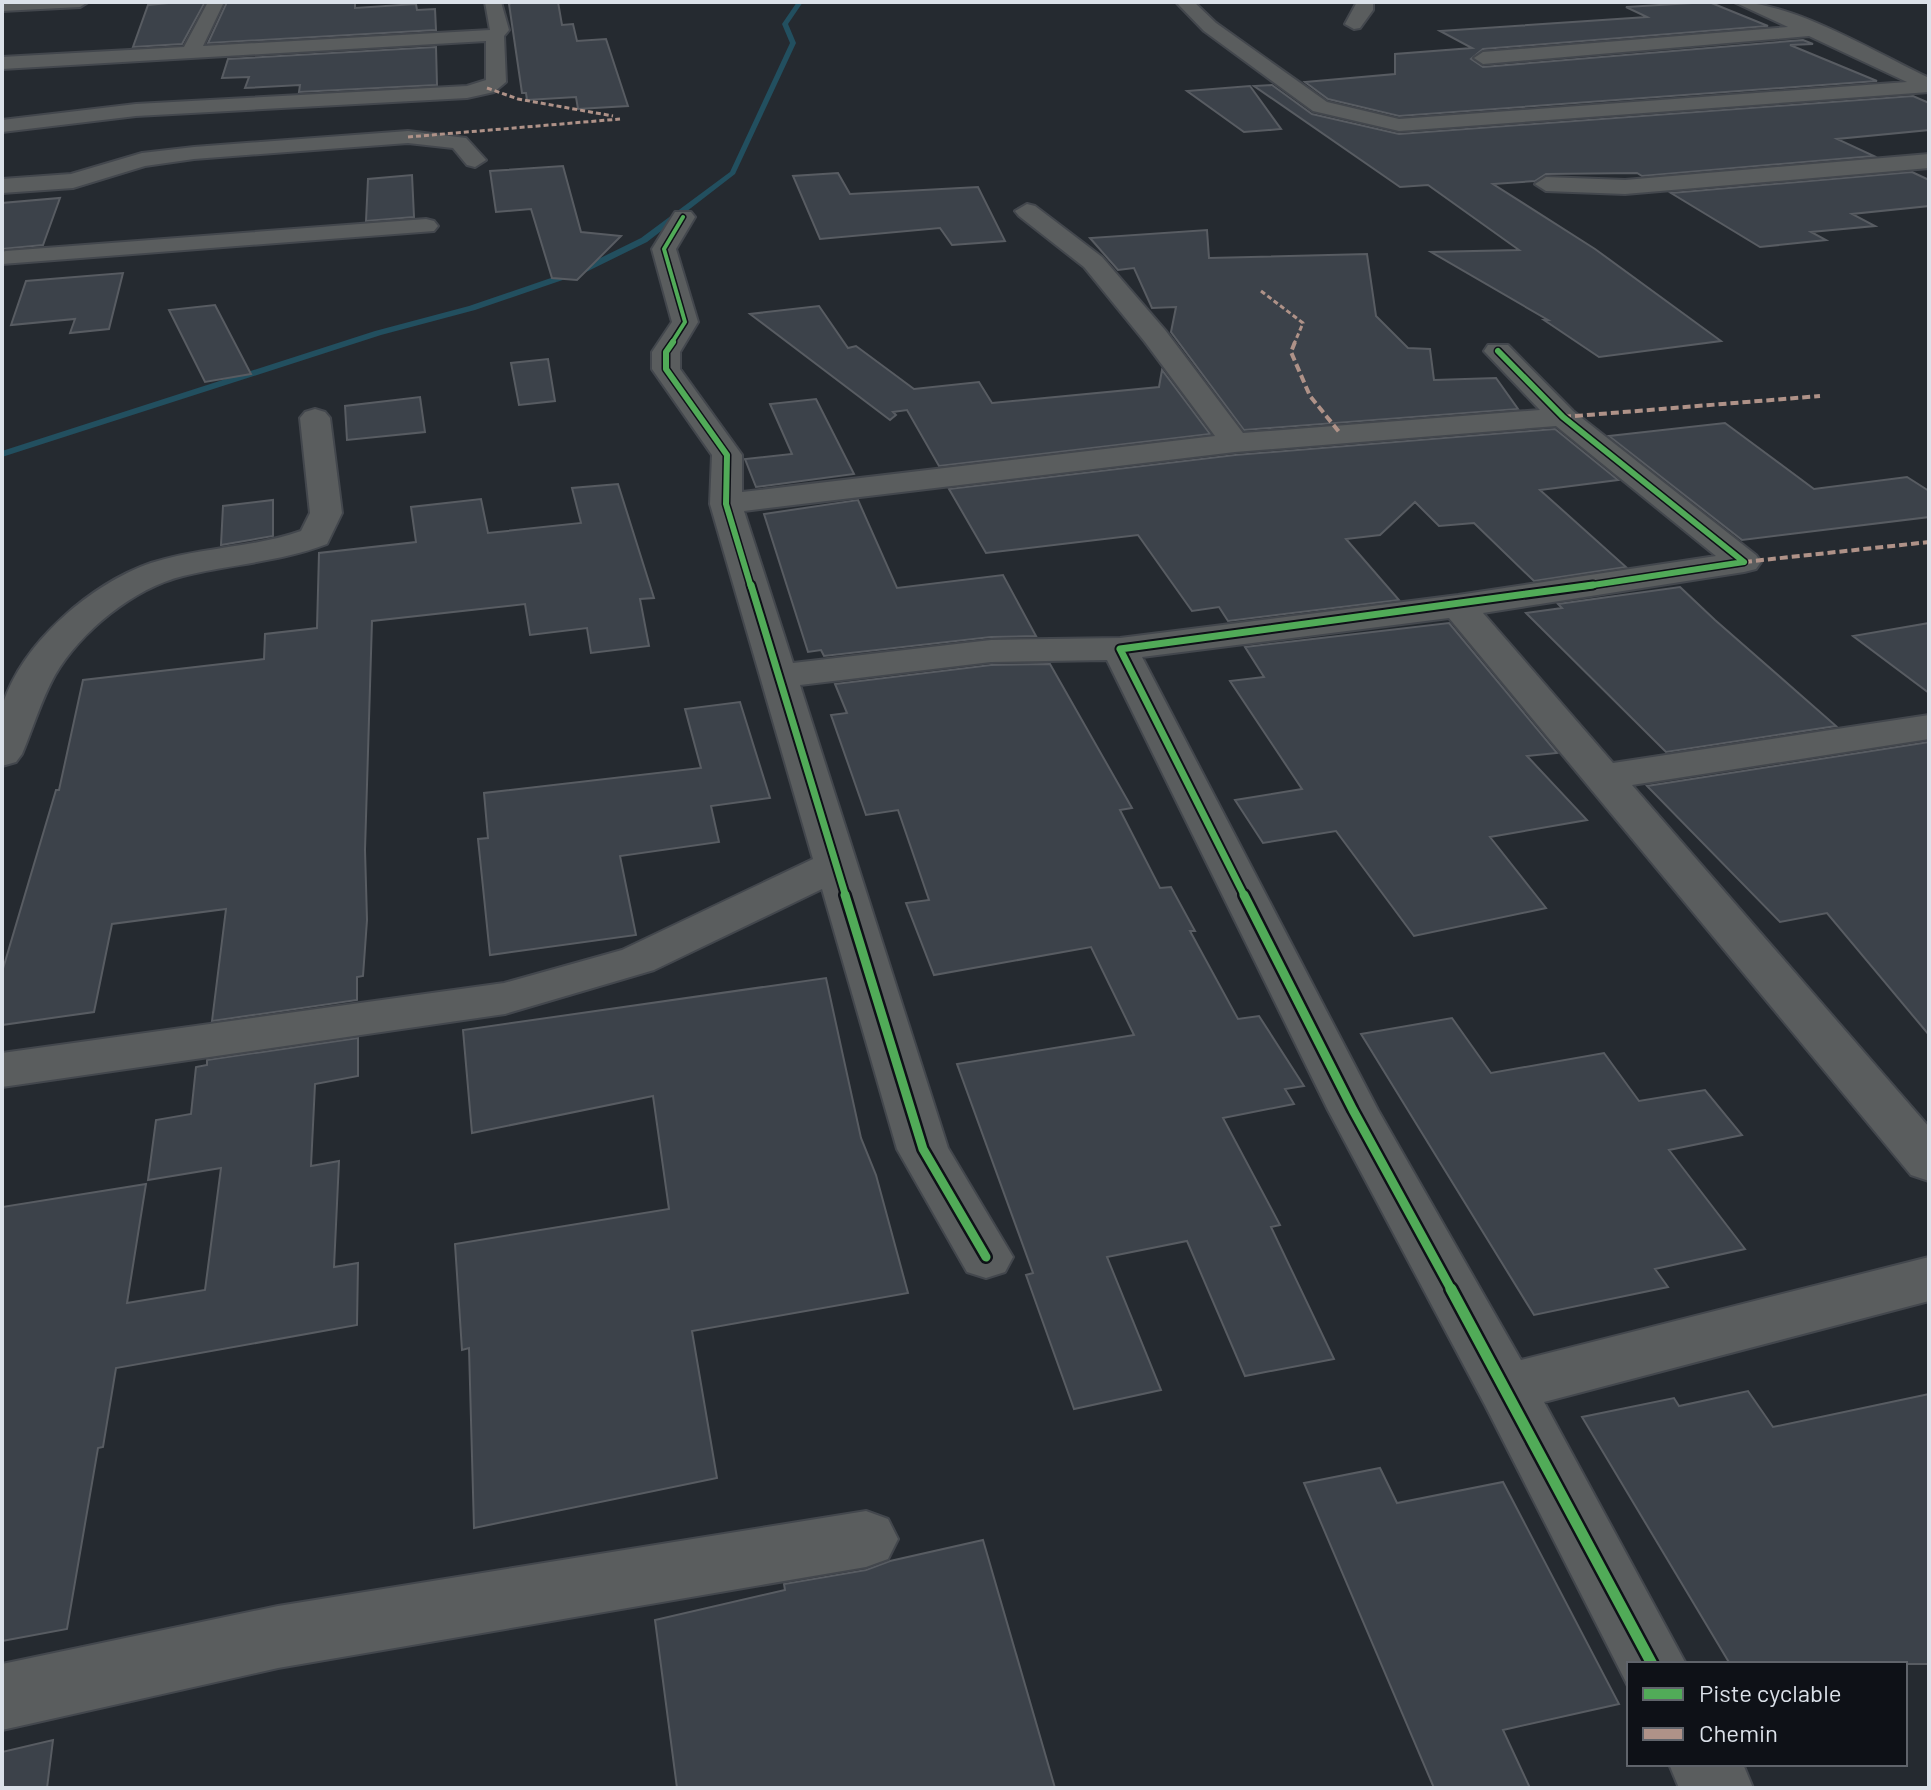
<svg xmlns="http://www.w3.org/2000/svg" width="1931" height="1790" font-family="Barlow,sans-serif">
<style>
.lines{fill:none;stroke-linecap:round;stroke-linejoin:round}
.stream{fill:#224f5f;fill-rule:evenodd}
.building{fill:#3c424a;stroke:#585c62;stroke-width:2}
.minor-casing{stroke:#43474d;stroke-width:4}
.minor{fill:#5a5d5e;fill-rule:evenodd}
.quiet-far1{stroke:#af9288;stroke-width:3;stroke-dasharray:5 3;stroke-linecap:butt}
.quiet{stroke:#af9288;stroke-width:4;stroke-dasharray:8 4;stroke-linecap:butt}
.cycleway-far4-casing{stroke:#0e1117;stroke-width:7}
.cycleway-far3-casing{stroke:#0e1117;stroke-width:9}
.cycleway-far2-casing{stroke:#0e1117;stroke-width:11}
.cycleway-far1-casing{stroke:#0e1117;stroke-width:14}
.cycleway-casing{stroke:#0e1117;stroke-width:16}
.cycleway-far4{stroke:#51ab58;stroke-width:4}
.cycleway-far3{stroke:#51ab58;stroke-width:6}
.cycleway-far2{stroke:#51ab58;stroke-width:7}
.cycleway-far1{stroke:#51ab58;stroke-width:9}
.cycleway{stroke:#51ab58;stroke-width:11}
</style>
<rect width="100%" height="100%" fill="#252a30"/>
<g class="lines">
<!-- stream -->
<path class="stream" d="M797,2H803L788,24L796,43L735,174L647,242L586,272L475,310L381,335L2,457V451L375,331L469,306L580,268L641,238L730,172L790,43L782,24Z"/>
</g>
<!-- building -->
<path class="building" d="M179,2H205L182,44L133,47L148,5Z
M227,2H355V8L416,4L417,10L435,9L436,30L208,43Z
M513,2H558L562,25L573,24L577,41L606,39L628,106L578,109L576,97L527,100L526,93H522L509,4Z
M1709,2L1768,26L1483,49L1471,59L1483,67L1803,40L1813,44L1790,45L1877,81L1399,116L1328,99L1305,82L1395,74V54L1472,48L1440,31L1647,17L1626,7Z
M436,47L437,85L299,92L300,85L245,88L249,77L222,78L228,59Z
M1272,85L1312,114L1399,134L1913,96L1929,103V130L1837,139L1874,156L1642,176L1637,173L1546,174L1535,181L1493,184L1595,249L1721,341L1599,357L1544,320H1548L1431,252L1519,250L1428,185L1400,187L1254,86Z
M1250,86L1281,129L1244,132L1187,91Z
M563,166L581,232L621,236L577,280L552,278L531,209L496,212L490,171Z
M1912,172L1929,180V206L1852,214L1875,226L1811,232L1826,240L1760,247L1671,193Z
M838,173L850,194L978,187L1005,241L952,245L940,228L820,239L793,176Z
M412,175L414,217L366,221L368,179Z
M60,198L43,245L2,249V203Z
M1207,230L1209,258L1367,254L1376,316L1408,348L1430,349L1434,380L1496,378L1518,409L1244,430L1171,332L1176,307L1152,308L1134,268L1118,270L1090,238Z
M123,273L109,329L70,333L75,319L11,325L26,281Z
M215,305L251,374L205,382L169,310Z
M819,306L848,348L856,346L914,389L979,382L992,403L1159,387L1162,370L1210,434L939,466L907,410L893,412L896,415L890,420L750,314Z
M548,359L555,401L519,405L511,363Z
M420,397L425,432L347,440L345,406Z
M816,399L854,474L756,487L745,459L792,454L770,404Z
M1725,423L1814,489L1907,477L1929,491V517L1742,540L1609,436Z
M1555,429L1618,480L1540,490L1626,567L1534,581L1474,523L1439,526L1415,502L1380,535L1346,539L1399,600L1228,621L1219,607L1192,611L1138,535L986,553L949,489L1235,455Z
M618,484L654,598L640,599L649,646L591,653L587,628L530,635L525,604L372,621L365,850L367,920L363,976L357,977V1000L212,1021L226,909L112,924L94,1012L2,1025V972L56,790H59L83,680L264,659L265,634L317,628L319,553L416,542L411,507L481,499L488,533L581,523L572,488Z
M273,500V536L221,545L223,506Z
M858,500L897,588L1003,575L1036,636L991,637L824,656L821,650L808,652L764,514Z
M1680,587L1715,620L1836,726L1666,752L1526,613L1562,608L1558,604Z
M1449,623L1557,753L1527,756L1587,820L1490,837L1546,908L1414,936L1336,831L1263,843L1235,800L1302,789L1230,681L1264,677L1245,647Z
M1929,623V693L1853,636Z
M1050,664L1132,808L1120,810L1160,888L1171,887L1195,931H1190L1238,1019L1259,1016L1304,1086L1285,1089L1294,1104L1223,1118L1280,1225L1271,1227L1334,1359L1245,1376L1187,1241L1107,1257L1161,1390L1074,1409L1026,1275L1033,1273L957,1064L1134,1035L1091,947L934,975L906,903L929,900L898,810L866,815L831,715L847,713L835,684L991,665Z
M740,702L770,798L711,806L719,842L620,856L636,935L490,955L478,839L488,838L484,793L701,768L685,709Z
M1929,742V1035L1827,913L1780,922L1647,786Z
M826,978L861,1138L876,1175L908,1293L692,1331L717,1478L474,1528L469,1348L462,1350L455,1244L669,1209L653,1096L472,1133L463,1030Z
M1452,1018L1491,1073L1604,1053L1639,1101L1705,1090L1742,1135L1669,1150L1745,1249L1655,1269L1668,1287L1534,1315L1361,1034Z
M358,1038V1076L315,1084L311,1166L339,1161L334,1267L358,1263L357,1325L116,1368L103,1447L98,1448L67,1629L2,1641V1207L146,1184L127,1303L205,1290L221,1168L148,1180L156,1120L191,1114L196,1067L207,1065V1060Z
M1748,1391L1773,1427L1929,1394V1664H1730L1582,1417L1674,1398L1679,1406Z
M1380,1468L1397,1503L1503,1482L1619,1704L1503,1730L1530,1788H1434L1304,1483Z
M983,1540L1055,1788H677L655,1620L785,1590L784,1584L866,1570L890,1561Z
M53,1740L47,1788H2V1752Z"/>
<g class="lines">
<defs>
<path id="minor" d="M2,2H88L80,7L2,11Z
M208,2H224L203,46L490,30L485,2H501L509,30L504,36L506,82L494,92L467,98L136,116L2,132V120L136,104L467,86L486,80V41L2,69V57L184,47Z
M1176,2H1194L1216,23L1327,102L1399,119L1907,82L1809,36L1483,64L1474,58L1483,52L1788,27L1734,2C1794,2 1874,52 1929,78V92L1399,131L1313,111L1204,31Z
M1357,2H1373V10L1360,28L1354,29L1345,24Z
M408,131L466,138L486,160L475,167L467,165L453,148L408,143L194,159L145,166L73,188L2,193V179L71,174L142,153L194,147Z
M1929,154V168L1625,194L1546,191L1535,184L1546,177L1625,180Z
M1027,204L1035,206L1102,257L1165,330L1243,433L1540,410L1484,351L1488,345H1508L1573,411L1756,555L1761,562L1756,569L1744,572L1483,613L1613,763L1929,715V739L1632,785L1929,1127V1181L1911,1175L1449,618L1142,657L1378,1110L1521,1360L1929,1257V1301L1544,1402L1686,1664H1629L1628,1686L1485,1405L1328,1110L1107,660L991,662L800,685L948,1148L1013,1257L1005,1272L986,1278L967,1272L897,1149L822,889L654,970L505,1014L2,1087V1053L504,983L622,950L813,859L710,504L712,455L652,369V352L672,322L652,249L675,212H691L695,217L676,249L698,322L680,352V369L742,455V492L1215,436L1145,342L1084,267L1019,216L1015,211ZM1556,426L1716,556L1458,595L1120,638L991,640L793,663L744,511L1235,452Z
M426,219L434,221L438,226L434,231L2,264V252L6,251Z
M315,409L325,412L330,418L342,513L327,544C280,562 231,564 183,576C134,588 81,631 55,675C41,700 33,728 22,754L16,762L2,766C2,747 0,722 3,704C23,642 91,584 151,563C200,547 253,548 301,531L310,513L300,418L305,412Z
M866,1511L888,1519L898,1539L888,1559L866,1567L278,1668L2,1730V1664L278,1606Z
M1669,1764H1743L1753,1788H1679Z"/>
</defs>
<!-- minor casing -->
<use href="#minor" class="minor-casing"/>
<!-- minor -->
<use href="#minor" class="minor"/>
<!-- quiet-far1 -->
<path class="quiet-far1" d="M487,88L518,99L613,116
M408,137L620,119
M1261,291L1303,323L1294,344"/>
<!-- quiet -->
<path class="quiet" d="M1295,342L1291,352L1310,396L1340,433
M1563,417L1820,396
M1744,562L1929,542"/>
<defs>
<path id="cycleway-far4" d="M671,344L685,322L664,249L683,217"/>
<path id="cycleway-far3" d="M673,342L666,352V369L727,455L726,504L751,587
M1498,351L1563,417L1744,562L1580,587"/>
<path id="cycleway-far2" d="M751,585L846,897
M1245,897L1120,649L1593,585"/>
<path id="cycleway-far1" d="M845,895L923,1149L986,1257
M1244,895L1353,1110L1452,1291"/>
<path id="cycleway" d="M1451,1289L1652,1664"/>
</defs>
<!-- cycleway-far4 casing -->
<use href="#cycleway-far4" class="cycleway-far4-casing"/>
<!-- cycleway-far3 casing -->
<use href="#cycleway-far3" class="cycleway-far3-casing"/>
<!-- cycleway-far2 casing -->
<use href="#cycleway-far2" class="cycleway-far2-casing"/>
<!-- cycleway-far1 casing -->
<use href="#cycleway-far1" class="cycleway-far1-casing"/>
<!-- cycleway casing -->
<use href="#cycleway" class="cycleway-casing"/>
<!-- cycleway-far4 -->
<use href="#cycleway-far4" class="cycleway-far4"/>
<!-- cycleway-far3 -->
<use href="#cycleway-far3" class="cycleway-far3"/>
<!-- cycleway-far2 -->
<use href="#cycleway-far2" class="cycleway-far2"/>
<!-- cycleway-far1 -->
<use href="#cycleway-far1" class="cycleway-far1"/>
<!-- cycleway -->
<use href="#cycleway" class="cycleway"/>
</g>
<!-- border -->
<rect width="1931" height="1790" fill="none" stroke="#dbe1e9" stroke-width="8"/>
<!-- legend -->
<rect x="1627" y="1662" width="280" height="104" fill="#0e1117" stroke="#60646b" stroke-width="2"/>
<rect x="1643" y="1688" width="40" height="12" fill="#51ab58" stroke="#60646b" stroke-width="2"/>
<text x="1699" y="1702" font-size="24" fill="#dbe1e9">Piste cyclable</text>
<rect x="1643" y="1728" width="40" height="12" fill="#af9288" stroke="#60646b" stroke-width="2"/>
<text x="1699" y="1742" font-size="24" fill="#dbe1e9">Chemin</text>
</svg>
